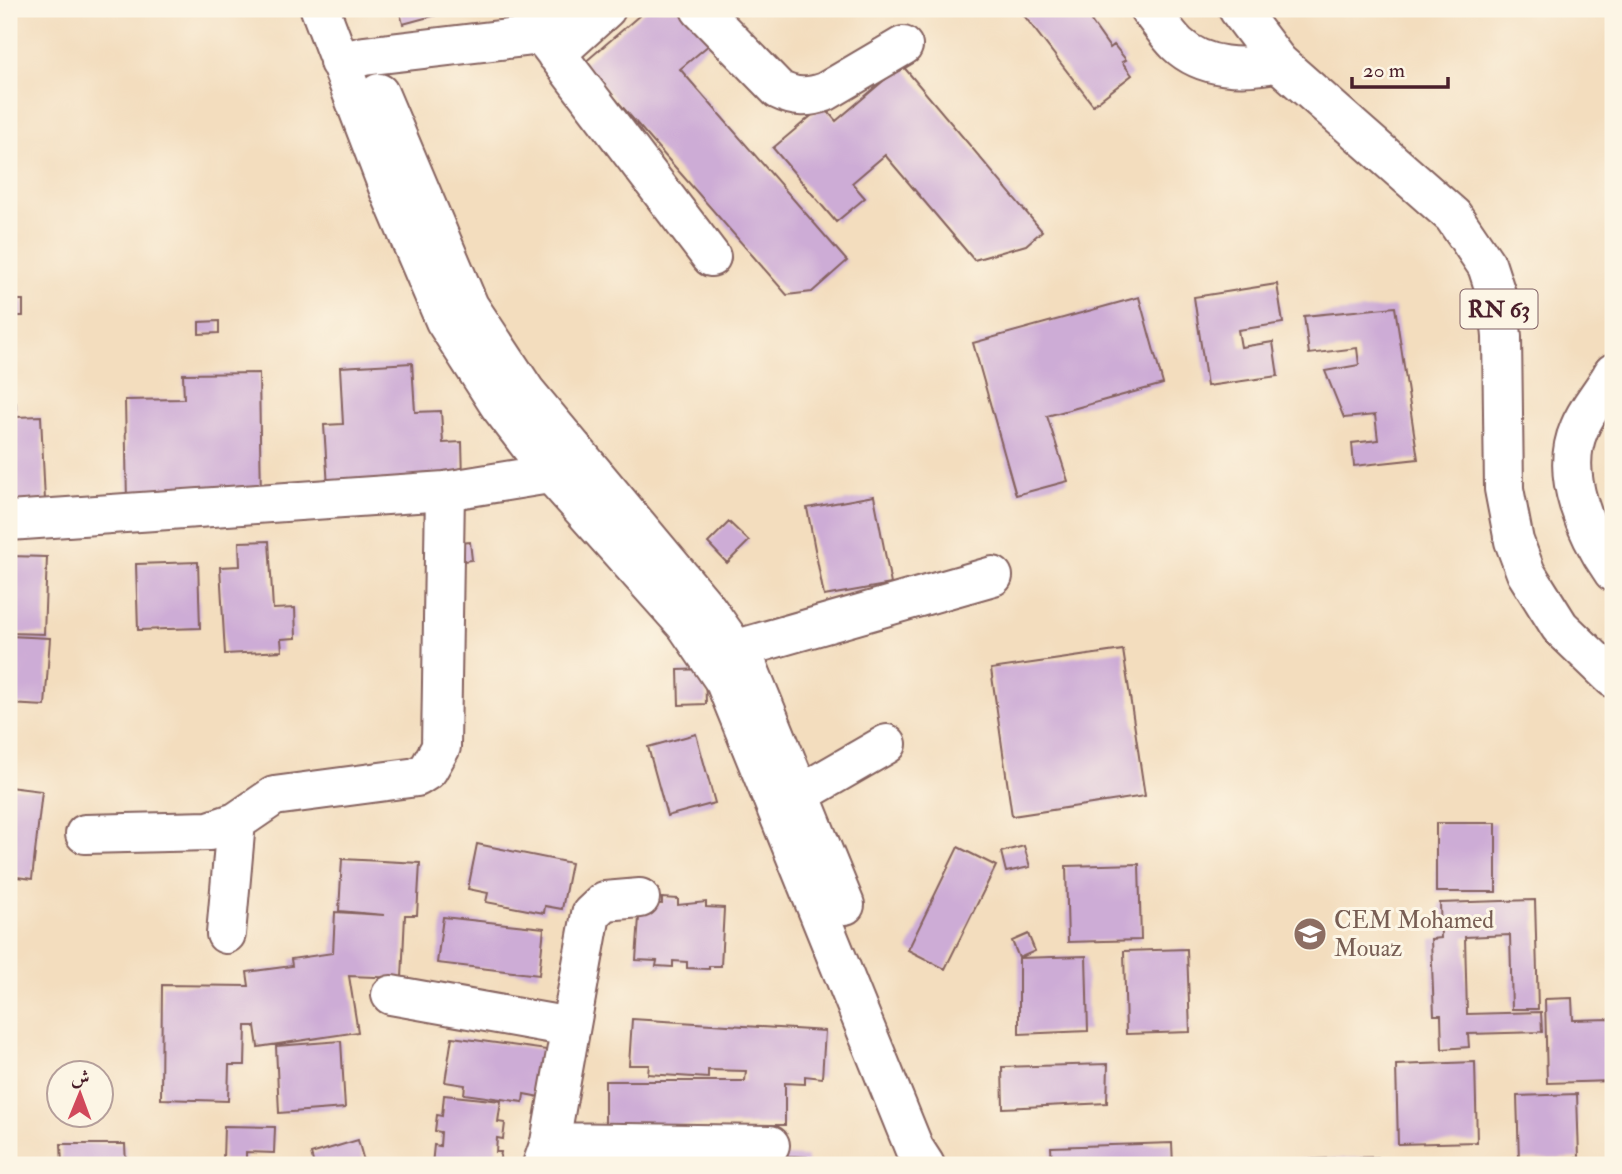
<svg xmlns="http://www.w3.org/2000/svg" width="1622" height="1174" font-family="'IM FELL Double Pica',Amiri,serif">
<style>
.building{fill:#cdacd6}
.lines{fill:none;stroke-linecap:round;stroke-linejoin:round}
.minor-casing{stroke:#85625e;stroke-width:42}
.major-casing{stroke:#85625e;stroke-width:42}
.minor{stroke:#fff;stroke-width:38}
.major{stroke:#fff;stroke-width:38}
.labels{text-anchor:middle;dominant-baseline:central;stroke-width:6;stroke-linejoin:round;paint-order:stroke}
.shield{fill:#fcf5e5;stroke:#7f5f63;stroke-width:2}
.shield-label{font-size:23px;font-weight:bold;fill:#4a1f2b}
.education-label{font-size:24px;fill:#785e54;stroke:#fcf5e5;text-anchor:start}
</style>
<rect width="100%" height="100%" fill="#fcf5e5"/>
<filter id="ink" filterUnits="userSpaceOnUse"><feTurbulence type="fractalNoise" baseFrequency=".0143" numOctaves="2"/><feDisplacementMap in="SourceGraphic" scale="14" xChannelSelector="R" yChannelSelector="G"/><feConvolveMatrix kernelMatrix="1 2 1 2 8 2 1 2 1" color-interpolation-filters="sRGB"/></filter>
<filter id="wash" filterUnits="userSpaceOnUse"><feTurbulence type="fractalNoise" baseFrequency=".00686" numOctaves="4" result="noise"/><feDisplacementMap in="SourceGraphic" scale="28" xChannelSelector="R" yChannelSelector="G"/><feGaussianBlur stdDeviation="1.57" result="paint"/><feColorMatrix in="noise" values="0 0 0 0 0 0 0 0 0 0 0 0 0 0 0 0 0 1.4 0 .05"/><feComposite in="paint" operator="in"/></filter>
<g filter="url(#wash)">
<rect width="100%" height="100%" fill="#f3ddbe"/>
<g id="blocks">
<!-- building -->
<path class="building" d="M399,9H455V10L403,24Z
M647,9H689L716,39L680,69L847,261L812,292L787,295L584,63Z
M1019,9H1087L1094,19L1091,21L1110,48L1114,45L1126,60L1122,62L1132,75L1093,105Z
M902,65L1042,231L1026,245L974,260L885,155L852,183L865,198L836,222L773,148L823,106L836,121Z
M1277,284L1283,323L1238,330L1241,347L1273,342L1278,376L1207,386L1194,297Z
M1139,297L1163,384L1047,416L1068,481L1016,495L973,343Z
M9,300H23V316H9Z
M1395,307L1418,459L1354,466L1352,443L1378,440L1375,415L1344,418L1325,371L1359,365L1357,348L1309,354L1304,316Z
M219,321V333L199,334V322Z
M412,363L415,412L441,411L443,443L462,442L463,479L329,503L324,425L343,424L340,367Z
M259,373L261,500L127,502L125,400L184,399L183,374Z
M9,403H16V417L41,416L45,501L9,503Z
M874,496L891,584L824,596L807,508Z
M729,522L749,541L727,563L708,543Z
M269,541L273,609L295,608L296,638L281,639L282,651L225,654L220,567L240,566L239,542Z
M470,542L472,560L448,563L446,544Z
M9,556L47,557L44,634L9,633Z
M198,562L200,628L138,630L136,564Z
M9,636L50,638L45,706L9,704Z
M1123,650L1145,796L1012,816L991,669Z
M705,669L706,704L679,705L678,670Z
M696,734L715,803L667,816L648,747Z
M9,787L42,791L32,879L9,876Z
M1436,823H1496V892H1436Z
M477,844L571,863L562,909L545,906L544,913L486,902L488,893L468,889Z
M1024,846L1030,867L1006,872L1001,852Z
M958,847L996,866L945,969L908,950Z
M342,859L420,863L417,915H405L402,978L349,976L358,1032L258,1047L255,1026H246L245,1065H229L228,1101L161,1099L162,985L249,986L247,972L292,966L291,959L333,953L335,912L384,915L339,911Z
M1139,864L1141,940L1068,942L1066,866Z
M662,898L678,899V905L706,902V907L724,908L721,966H709V969L687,968V962L673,961V967L656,966L657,961L636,960L640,903L662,904Z
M1535,900L1538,1009H1512L1510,935L1465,937L1467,1014L1541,1012L1542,1032L1468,1034L1469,1047L1442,1049L1441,1015H1434L1431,939L1441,938L1440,903Z
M443,917L544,928L539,975L437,963Z
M1028,934L1035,951L1019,958L1086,956L1088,1031L1019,1034V958L1012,941Z
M1187,949L1190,1032L1126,1034L1124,951Z
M1572,998L1573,1020L1610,1019L1612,1081L1547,1083L1545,999Z
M632,1019L825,1031L822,1078L805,1076V1084L785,1083V1125H605V1081H745L746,1071L708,1070V1078L648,1074L649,1065H629Z
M452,1037L547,1050L540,1097L524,1094L523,1102L464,1094L465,1085L445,1082Z
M341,1041L345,1108L279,1113L276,1046Z
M1475,1062L1477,1142L1398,1144L1396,1065Z
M1108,1064L1107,1103L1003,1108L1002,1067Z
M1577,1094L1579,1158L1519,1160L1517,1096Z
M444,1095L501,1101L498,1122L505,1123L503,1139L497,1138L496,1152H501L499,1165H432L434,1145L440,1146L441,1132L435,1131L437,1115L442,1116Z
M224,1126L275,1127L274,1153L246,1152V1160H223Z
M358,1140L365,1165H314L311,1154Z
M1172,1143L1173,1165H1052L1051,1147Z
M61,1144H125L126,1165H62Z
M711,1152L807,1157V1165H710Z
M1378,1157V1165H1188V1163Z"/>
</g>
</g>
<g filter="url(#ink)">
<use href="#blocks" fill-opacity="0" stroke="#85625e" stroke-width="2"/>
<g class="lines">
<defs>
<path id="minor" d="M320,9L389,190L445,321L499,405L553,476L686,625L725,682L914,1148L925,1165
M700,9L779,90C795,98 808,98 825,92L903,46
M1149,9C1158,20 1167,34 1177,44C1203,69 1245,70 1278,62
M542,35L711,257
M556,54L606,9
M339,62L364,56L542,35L570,9
M379,93L469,306L526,392L707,609L749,669L845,905
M1613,373C1603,392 1587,408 1579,429C1559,475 1587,535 1613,572
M9,521L445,491L574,470
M714,662L737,649L993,576
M802,793L887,744
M85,834L209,831L236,822L274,796L417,777L428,770L441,747L445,491
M226,934L236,822
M391,995L570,1027
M550,1142L770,1145
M542,1165L550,1142L591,914L605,901L640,898"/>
<path id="major" d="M1238,9L1278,62L1453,216L1487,266L1499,303L1502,337L1504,489L1514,541L1526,573L1560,627L1613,678"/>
</defs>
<!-- minor casing -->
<use href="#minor" class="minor-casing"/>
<!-- major casing -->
<use href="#major" class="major-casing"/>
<!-- minor -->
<use href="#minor" class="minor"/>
<!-- major -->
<use href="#major" class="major"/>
</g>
</g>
<!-- icons -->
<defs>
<symbol id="school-disc" viewBox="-11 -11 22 22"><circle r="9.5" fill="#8d6e63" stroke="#fcf5e5"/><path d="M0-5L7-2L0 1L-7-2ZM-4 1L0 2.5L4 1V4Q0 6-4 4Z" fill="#fff"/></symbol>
</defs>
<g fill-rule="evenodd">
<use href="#school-disc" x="1291" y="915" width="38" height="38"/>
</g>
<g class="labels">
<!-- shield labels -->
<rect class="shield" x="1460.5" y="289.5" width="77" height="39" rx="5"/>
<g class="shield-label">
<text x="1499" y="309">RN 63</text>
</g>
<!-- education labels -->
<g class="education-label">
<text x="1334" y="920">CEM Mohamed<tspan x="1334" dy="28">Mouaz</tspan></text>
</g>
</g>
<!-- margin -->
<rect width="1622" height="1174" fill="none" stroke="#fcf5e5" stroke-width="35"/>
<!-- north arrow -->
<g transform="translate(80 1094) rotate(1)"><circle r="33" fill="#fcf5e5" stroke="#b59f9b" stroke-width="2"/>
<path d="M0-5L12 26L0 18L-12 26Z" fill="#d1495b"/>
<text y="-10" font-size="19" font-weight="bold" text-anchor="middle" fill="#4a1f2b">ش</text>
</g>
<!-- scale -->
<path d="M1352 77v10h96v-10" fill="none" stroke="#4a1f2b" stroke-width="3.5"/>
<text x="1363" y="77" font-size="21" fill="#4a1f2b" stroke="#fcf5e5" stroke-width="5" paint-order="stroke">20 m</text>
</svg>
